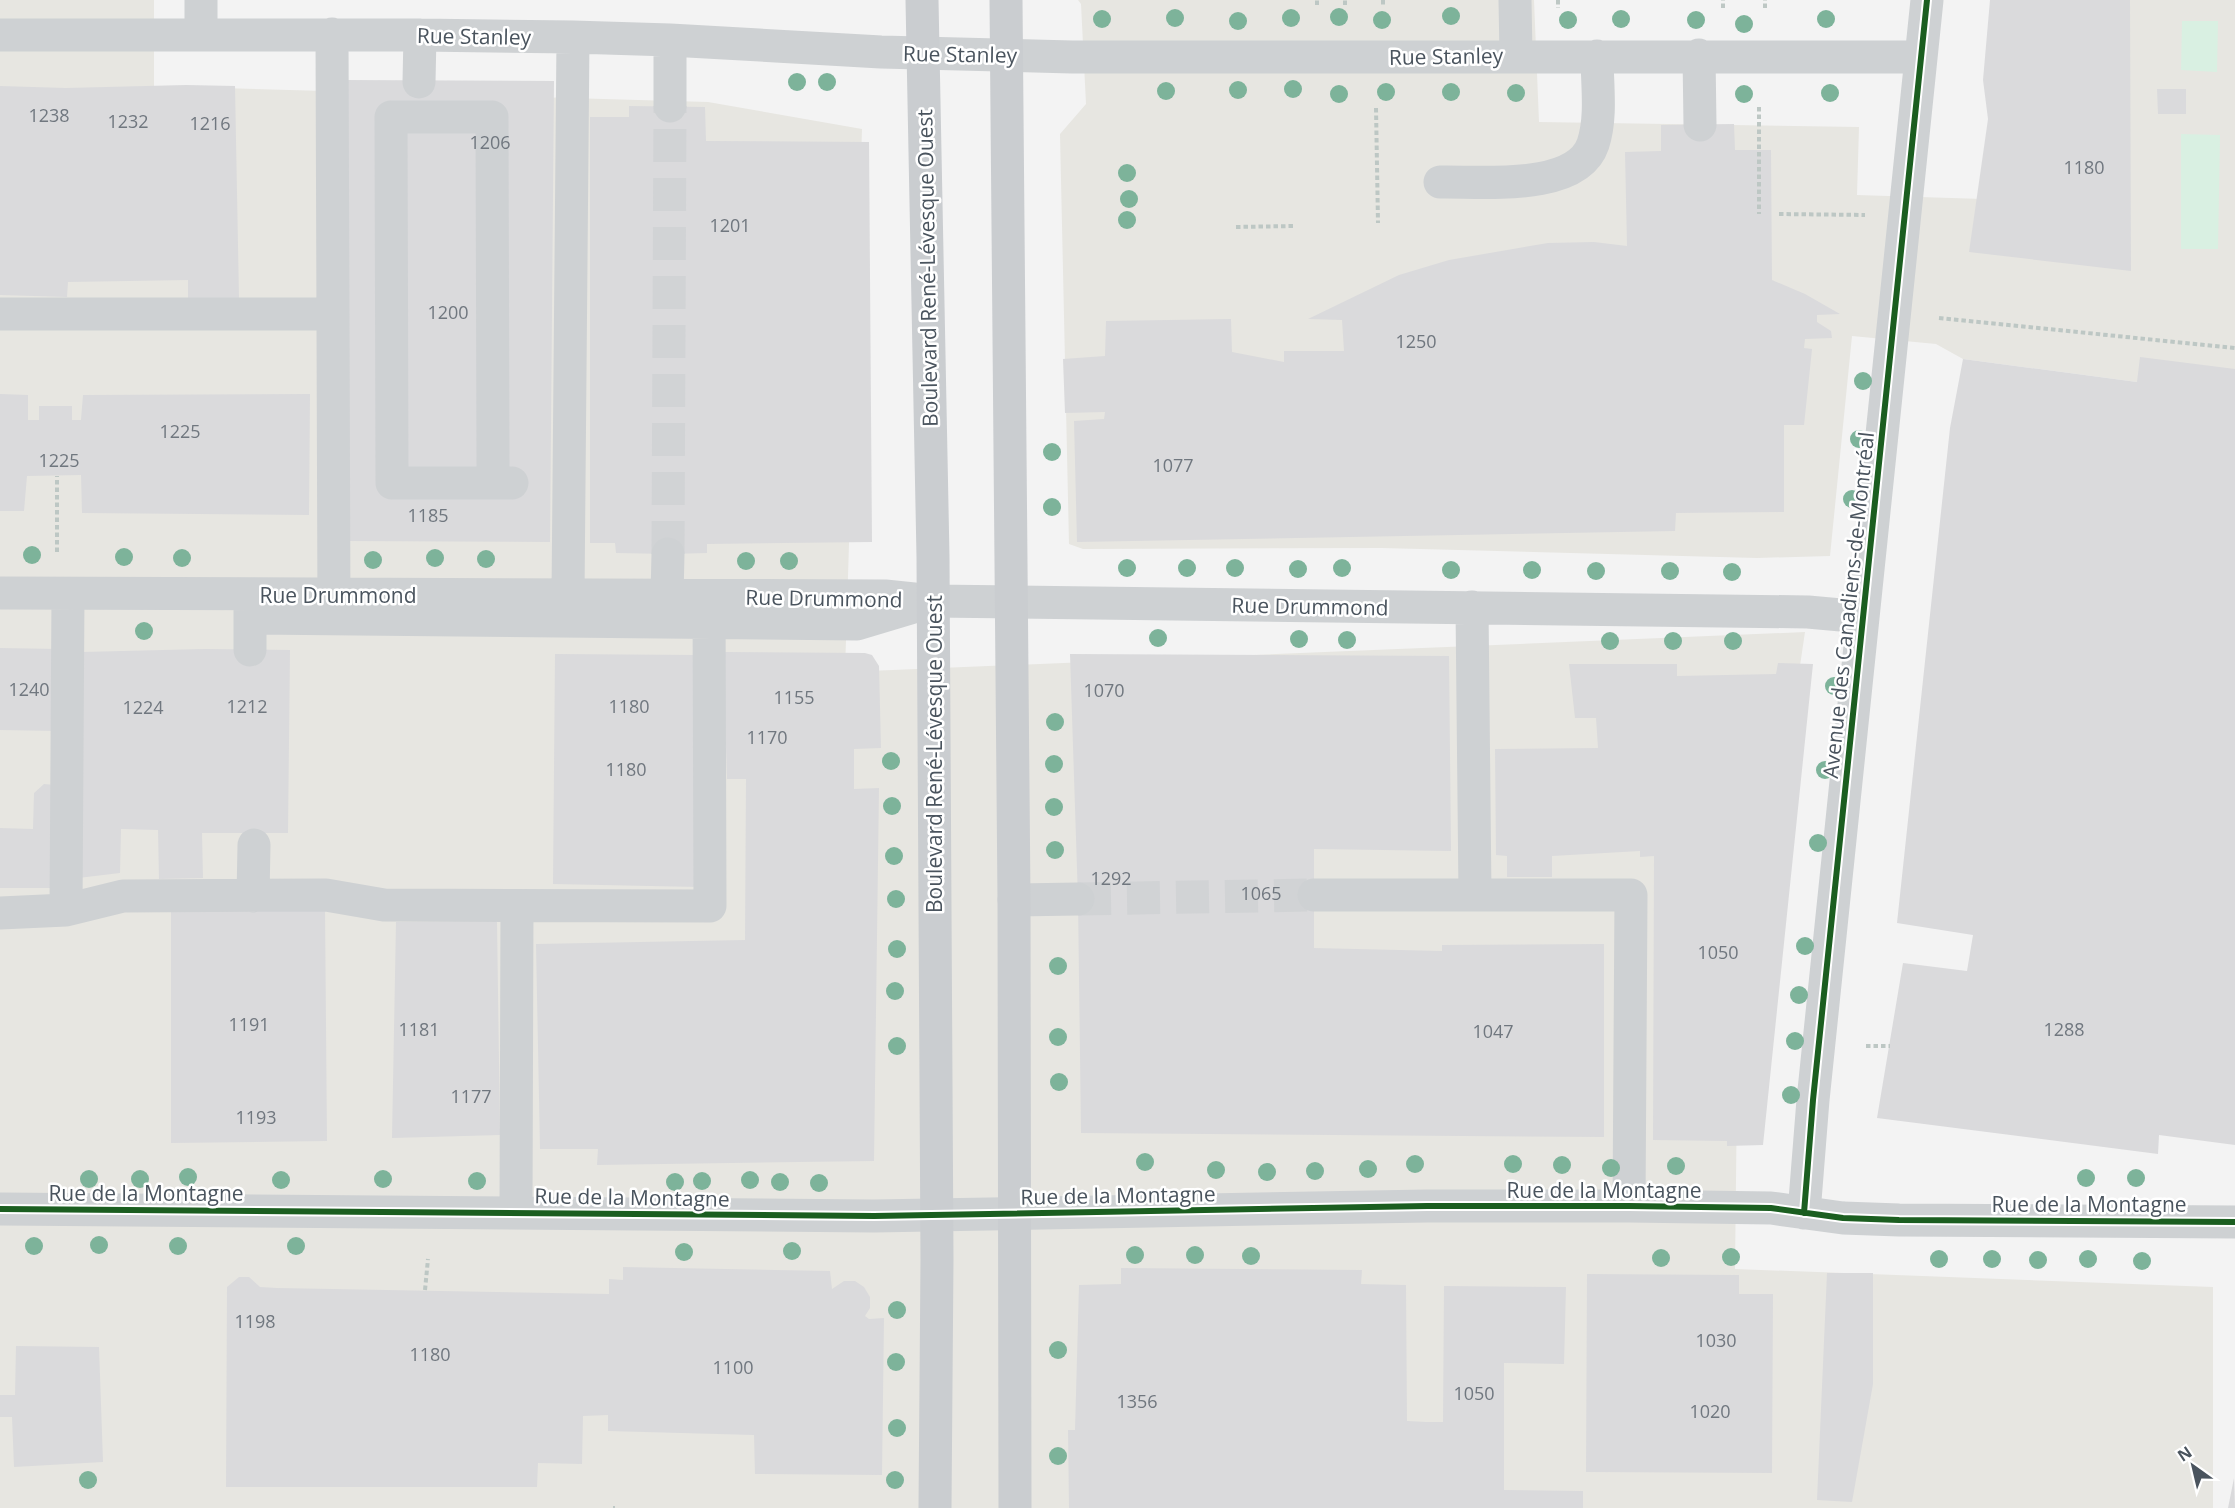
<svg xmlns="http://www.w3.org/2000/svg" width="2235" height="1508" font-family="'Open Sans',sans-serif">
<style>
.commercial{fill:#e7e6e1}
.green{fill:#d9f0e2}
.building{fill:#dadadc}
.lines{fill:none;stroke-linecap:round;stroke-linejoin:round}
.minor-tunnel{stroke:#d1d3d5;stroke-width:33;stroke-dasharray:33 16;stroke-linecap:butt}
.path{stroke:#bdc7c4;stroke-width:4;stroke-dasharray:4.5 3;stroke-linecap:butt}
.minor{stroke:#ced1d3;stroke-width:33}
.major{stroke:#cacdd0;stroke-width:33}
.cycleway-casing{stroke:#fff;stroke-width:10}
.cycleway{stroke:#1b5e20;stroke-width:6}
.tree{fill:#7db39a}
.labels{text-anchor:middle;dominant-baseline:central;stroke-width:5;stroke-linejoin:round;paint-order:stroke}
.number-label{font-size:18px;fill:#70777f}
.street-label{font-size:21px;fill:#4a545e;stroke:#fff}
</style>
<rect width="100%" height="100%" fill="#f3f3f3"/>
<!-- commercial -->
<path class="commercial" d="M0,0H154V86L708,102L862,129L845,672L1805,632L1737,1091L1735,1269L2213,1287V1508H0Z
M1078,0H1534L1539,122L1859,127L1857,195L1983,199L2003,0H2235V369L2137,382L1963,359L1936,344L1852,336L1830,556L1757,558L1382,548L1083,549L1069,544L1060,134L1086,104L1081,4Z"/>
<!-- green -->
<path class="green" d="M2182,21H2218L2217,72L2181,70Z
M2181,134L2220,135L2218,249H2181Z"/>
<!-- building -->
<path class="building" d="M1990,0H2130L2131,271L1969,252L1988,119L1983,80Z
M343,80L554,81L550,542L346,541Z
M186,85L235,86L239,298H188V280L68,282L67,297L0,295V86L66,88Z
M2157,89H2186V114H2158Z
M629,106L705,107L706,141L869,142L872,542L707,544V553L668,554L616,553L615,543H590V117H629Z
M1734,124L1735,150H1771L1772,280L1805,294L1840,314L1817,315V322L1831,331L1832,338L1805,339L1804,348L1812,349L1804,425H1784V512L1676,513L1675,531L1077,542L1074,421L1104,419L1105,412L1065,413L1063,359L1105,356L1106,321L1231,319L1232,352L1284,362V351H1344L1342,320L1308,319L1399,275L1449,260L1548,243L1594,242L1627,246L1625,152L1661,151V125Z
M2140,357L2235,369V1145L2159,1135L2158,1154L1877,1118L1903,963L1967,971L1973,935L1897,923L1950,428L1963,359L2137,382Z
M0,394L28,395V420H39V406H72V420H81L83,395L310,394L309,515L82,513L81,475L27,476L24,511H0Z
M0,648L59,649L58,731L0,730Z
M204,649L290,650L288,833H202L203,878L159,879L158,830L121,829L120,873L78,878L82,652Z
M723,652L865,653L872,655L879,666L881,748L854,749V789L879,788L874,1161L597,1165L598,1149H540L536,944L745,940L746,779H727Z
M555,654L697,655L699,887L553,884Z
M1070,654L1449,656L1451,851L1314,849V948L1442,951V945L1604,944V1137L1081,1133L1078,899Z
M1778,663L1813,664L1763,1145L1727,1146V1141L1653,1140L1654,856L1640,857V851L1552,856V877H1507V856L1496,855L1495,749L1598,748L1596,718H1575L1569,664H1677V676L1776,674Z
M44,784L55,785L56,888H0V828L33,829L34,793Z
M171,905L325,908L327,1141L171,1143Z
M497,921L500,1135L392,1138L396,922Z
M623,1267L830,1271L832,1289L844,1281H855L864,1287L870,1297V1308L865,1316L869,1319L884,1318L882,1475L755,1474L754,1435L608,1431V1415L583,1416L582,1464L538,1463L537,1487H226L227,1287L239,1277H249L260,1287L277,1288L609,1294V1279L623,1280Z
M1121,1268L1362,1270L1361,1284L1406,1285L1407,1421L1426,1422H1443L1444,1286L1566,1287L1564,1364L1504,1363V1490L1583,1491V1508H1069L1068,1430H1075L1079,1285L1121,1284Z
M1827,1273H1873V1384L1852,1502L1817,1500Z
M1587,1274L1739,1275V1294H1773L1772,1473L1586,1472Z
M16,1346L99,1347L103,1462L14,1467L12,1417H0V1395H15Z
M2234,1478L2235,1508H2228Z"/>
<g class="lines">
<!-- minor-tunnel -->
<path class="minor-tunnel" d="M668,554L670,106
M1078,899L1314,895"/>
<!-- path -->
<path class="path" d="M1383,0V5
M1558,0V8
M1317,5V0
M1345,5V0
M1723,8V0
M1765,8V0
M1759,107V214
M1376,108L1378,223
M1779,214L1865,215
M1236,227L1293,226
M1939,318L2235,348
M57,552V476
M1866,1046H1890
M425,1290L428,1259
M613,1508H615"/>
<!-- minor -->
<path class="minor" d="M201,0V34
M1515,0L1516,55
M332,34L334,617
M0,35H420L573,37L670,40L881,52L1072,57H1920
M670,40V106
M1699,55L1700,125
M419,82L420,35
M1440,182C1481,181 1577,192 1593,144C1602,117 1597,84 1597,56
M0,314H333
M493,466L492,117H391L392,483H512
M0,593L885,596L933,601L1808,612L1863,617
M568,596L573,37
M667,596L668,554
M250,597V650
M1472,607L1475,895
M250,618L857,624L917,606
M1314,895H1631L1629,1206
M253,896L254,845
M1014,900L1078,899
M66,910L68,594
M0,913L66,910L123,896L326,895L384,905L710,906L709,596
M0,1209L874,1216L1427,1206H1629L1771,1208L1843,1218L1899,1220L2235,1222
M516,1212L517,906
M1804,1213L1813,1100L1927,0"/>
<!-- major -->
<path class="major" d="M922,0L933,557L937,1259L935,1508
M1006,0L1014,900L1015,1508"/>
<defs>
<path id="cycleway" d="M0,1209L874,1216L1427,1206H1629L1771,1208L1843,1218L1899,1220L2235,1222
M1804,1213L1813,1100L1927,0"/>
</defs>
<!-- cycleway casing -->
<use href="#cycleway" class="cycleway-casing"/>
<!-- cycleway -->
<use href="#cycleway" class="cycleway"/>
</g>
<!-- trees -->
<g class="tree">
<circle cx="1451" cy="16" r="9"/>
<circle cx="1339" cy="17" r="9"/>
<circle cx="1175" cy="18" r="9"/>
<circle cx="1291" cy="18" r="9"/>
<circle cx="1102" cy="19" r="9"/>
<circle cx="1621" cy="19" r="9"/>
<circle cx="1826" cy="19" r="9"/>
<circle cx="1382" cy="20" r="9"/>
<circle cx="1568" cy="20" r="9"/>
<circle cx="1696" cy="20" r="9"/>
<circle cx="1238" cy="21" r="9"/>
<circle cx="1744" cy="24" r="9"/>
<circle cx="797" cy="82" r="9"/>
<circle cx="827" cy="82" r="9"/>
<circle cx="1293" cy="89" r="9"/>
<circle cx="1238" cy="90" r="9"/>
<circle cx="1166" cy="91" r="9"/>
<circle cx="1386" cy="92" r="9"/>
<circle cx="1451" cy="92" r="9"/>
<circle cx="1516" cy="93" r="9"/>
<circle cx="1830" cy="93" r="9"/>
<circle cx="1339" cy="94" r="9"/>
<circle cx="1744" cy="94" r="9"/>
<circle cx="1127" cy="173" r="9"/>
<circle cx="1129" cy="199" r="9"/>
<circle cx="1127" cy="220" r="9"/>
<circle cx="1863" cy="381" r="9"/>
<circle cx="1859" cy="439" r="9"/>
<circle cx="1052" cy="452" r="9"/>
<circle cx="1852" cy="499" r="9"/>
<circle cx="1052" cy="507" r="9"/>
<circle cx="32" cy="555" r="9"/>
<circle cx="124" cy="557" r="9"/>
<circle cx="182" cy="558" r="9"/>
<circle cx="435" cy="558" r="9"/>
<circle cx="486" cy="559" r="9"/>
<circle cx="373" cy="560" r="9"/>
<circle cx="746" cy="561" r="9"/>
<circle cx="789" cy="561" r="9"/>
<circle cx="1127" cy="568" r="9"/>
<circle cx="1187" cy="568" r="9"/>
<circle cx="1235" cy="568" r="9"/>
<circle cx="1342" cy="568" r="9"/>
<circle cx="1298" cy="569" r="9"/>
<circle cx="1451" cy="570" r="9"/>
<circle cx="1532" cy="570" r="9"/>
<circle cx="1596" cy="571" r="9"/>
<circle cx="1670" cy="571" r="9"/>
<circle cx="1732" cy="572" r="9"/>
<circle cx="144" cy="631" r="9"/>
<circle cx="1158" cy="638" r="9"/>
<circle cx="1299" cy="639" r="9"/>
<circle cx="1347" cy="640" r="9"/>
<circle cx="1610" cy="641" r="9"/>
<circle cx="1673" cy="641" r="9"/>
<circle cx="1733" cy="641" r="9"/>
<circle cx="1834" cy="686" r="9"/>
<circle cx="1055" cy="722" r="9"/>
<circle cx="891" cy="761" r="9"/>
<circle cx="1054" cy="764" r="9"/>
<circle cx="1825" cy="770" r="9"/>
<circle cx="892" cy="806" r="9"/>
<circle cx="1054" cy="807" r="9"/>
<circle cx="1818" cy="843" r="9"/>
<circle cx="1055" cy="850" r="9"/>
<circle cx="894" cy="856" r="9"/>
<circle cx="896" cy="899" r="9"/>
<circle cx="1805" cy="946" r="9"/>
<circle cx="897" cy="949" r="9"/>
<circle cx="1058" cy="966" r="9"/>
<circle cx="895" cy="991" r="9"/>
<circle cx="1799" cy="995" r="9"/>
<circle cx="1058" cy="1037" r="9"/>
<circle cx="1795" cy="1041" r="9"/>
<circle cx="897" cy="1046" r="9"/>
<circle cx="1059" cy="1082" r="9"/>
<circle cx="1791" cy="1095" r="9"/>
<circle cx="1145" cy="1162" r="9"/>
<circle cx="1415" cy="1164" r="9"/>
<circle cx="1513" cy="1164" r="9"/>
<circle cx="1562" cy="1165" r="9"/>
<circle cx="1676" cy="1166" r="9"/>
<circle cx="1611" cy="1168" r="9"/>
<circle cx="1368" cy="1169" r="9"/>
<circle cx="1216" cy="1170" r="9"/>
<circle cx="1315" cy="1171" r="9"/>
<circle cx="1267" cy="1172" r="9"/>
<circle cx="188" cy="1177" r="9"/>
<circle cx="2086" cy="1178" r="9"/>
<circle cx="2136" cy="1178" r="9"/>
<circle cx="89" cy="1179" r="9"/>
<circle cx="140" cy="1179" r="9"/>
<circle cx="383" cy="1179" r="9"/>
<circle cx="281" cy="1180" r="9"/>
<circle cx="750" cy="1180" r="9"/>
<circle cx="477" cy="1181" r="9"/>
<circle cx="702" cy="1181" r="9"/>
<circle cx="675" cy="1182" r="9"/>
<circle cx="780" cy="1182" r="9"/>
<circle cx="819" cy="1183" r="9"/>
<circle cx="99" cy="1245" r="9"/>
<circle cx="34" cy="1246" r="9"/>
<circle cx="178" cy="1246" r="9"/>
<circle cx="296" cy="1246" r="9"/>
<circle cx="792" cy="1251" r="9"/>
<circle cx="684" cy="1252" r="9"/>
<circle cx="1135" cy="1255" r="9"/>
<circle cx="1195" cy="1255" r="9"/>
<circle cx="1251" cy="1256" r="9"/>
<circle cx="1731" cy="1257" r="9"/>
<circle cx="1661" cy="1258" r="9"/>
<circle cx="1939" cy="1259" r="9"/>
<circle cx="1992" cy="1259" r="9"/>
<circle cx="2088" cy="1259" r="9"/>
<circle cx="2038" cy="1260" r="9"/>
<circle cx="2142" cy="1261" r="9"/>
<circle cx="897" cy="1310" r="9"/>
<circle cx="1058" cy="1350" r="9"/>
<circle cx="896" cy="1362" r="9"/>
<circle cx="897" cy="1428" r="9"/>
<circle cx="1058" cy="1456" r="9"/>
<circle cx="88" cy="1480" r="9"/>
<circle cx="895" cy="1480" r="9"/>
</g>
<g class="labels">
<!-- number labels -->
<g class="number-label">
<text x="49" y="115">1238</text>
<text x="128" y="121">1232</text>
<text x="210" y="123">1216</text>
<text x="490" y="142">1206</text>
<text x="2084" y="167">1180</text>
<text x="730" y="225">1201</text>
<text x="448" y="312">1200</text>
<text x="1416" y="341">1250</text>
<text x="180" y="431">1225</text>
<text x="59" y="460">1225</text>
<text x="1173" y="465">1077</text>
<text x="428" y="515">1185</text>
<text x="29" y="689">1240</text>
<text x="1104" y="690">1070</text>
<text x="794" y="697">1155</text>
<text x="247" y="706">1212</text>
<text x="629" y="706">1180</text>
<text x="143" y="707">1224</text>
<text x="767" y="737">1170</text>
<text x="626" y="769">1180</text>
<text x="1111" y="878">1292</text>
<text x="1261" y="893">1065</text>
<text x="1718" y="952">1050</text>
<text x="249" y="1024">1191</text>
<text x="419" y="1029">1181</text>
<text x="2064" y="1029">1288</text>
<text x="1493" y="1031">1047</text>
<text x="471" y="1096">1177</text>
<text x="256" y="1117">1193</text>
<text x="255" y="1321">1198</text>
<text x="1716" y="1340">1030</text>
<text x="430" y="1354">1180</text>
<text x="733" y="1367">1100</text>
<text x="1474" y="1393">1050</text>
<text x="1137" y="1401">1356</text>
<text x="1710" y="1411">1020</text>
</g>
<!-- street labels -->
<g class="street-label">
<text transform="translate(474 36) rotate(1)">Rue Stanley</text>
<text transform="translate(960 54) rotate(1)">Rue Stanley</text>
<text transform="translate(1446 56) rotate(-1)">Rue Stanley</text>
<text transform="translate(927 268) rotate(-91)">Boulevard René-Lévesque Ouest</text>
<text x="338" y="595">Rue Drummond</text>
<text transform="translate(824 598) rotate(1)">Rue Drummond</text>
<text transform="translate(1848 605) rotate(-84)">Avenue des Canadiens-de-Montréal</text>
<text transform="translate(1310 606) rotate(1)">Rue Drummond</text>
<text transform="translate(934 754) rotate(-90)">Boulevard René-Lévesque Ouest</text>
<text x="1604" y="1190">Rue de la Montagne</text>
<text x="146" y="1193">Rue de la Montagne</text>
<text transform="translate(1118 1195) rotate(-1)">Rue de la Montagne</text>
<text transform="translate(632 1197) rotate(1)">Rue de la Montagne</text>
<text x="2089" y="1204">Rue de la Montagne</text>
</g>
</g>
<!-- north arrow -->
<g transform="translate(2193 1466) rotate(326)" stroke="#ffffff" stroke-width="4.5" paint-order="stroke">
<path d="M0-4.5L10 22L0 15L-10 22Z" fill="#4a545e"/>
<text y="-9" font-size="16" font-weight="bold" text-anchor="middle" fill="#4a545e">N</text>
</g>
</svg>
